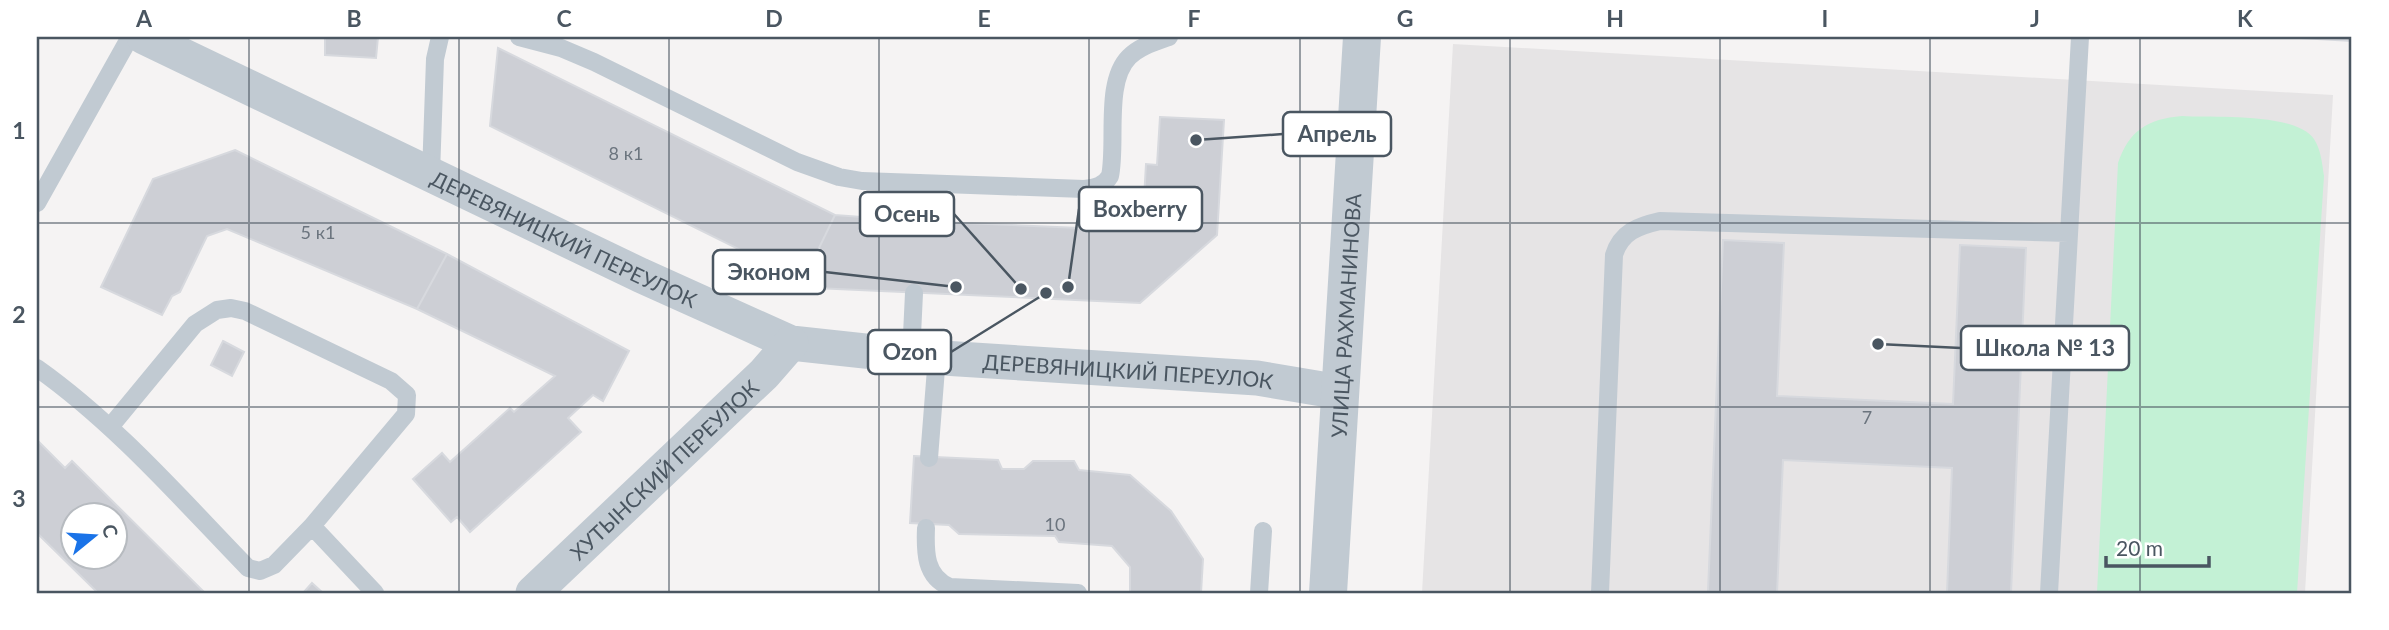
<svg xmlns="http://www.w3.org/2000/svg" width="2389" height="630" font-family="Lato,sans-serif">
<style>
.education{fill:#e6e4e5}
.green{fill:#c3f1d5}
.building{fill:#cdcfd5;stroke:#d7d9de;stroke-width:2;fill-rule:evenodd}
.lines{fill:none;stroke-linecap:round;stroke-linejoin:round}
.service{stroke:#c1cad2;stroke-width:18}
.minor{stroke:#c1cad2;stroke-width:35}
.tertiary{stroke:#c1cad2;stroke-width:38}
.grid{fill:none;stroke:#4a5661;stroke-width:2;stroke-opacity:0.55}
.labels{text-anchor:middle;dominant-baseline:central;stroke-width:7;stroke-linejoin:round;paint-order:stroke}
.number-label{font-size:18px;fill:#6b747e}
.street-label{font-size:21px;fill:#4a5661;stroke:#fff}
.leader{fill:none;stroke:#4a5661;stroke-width:2.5}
.callout-dot{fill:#4a5661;stroke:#fff;stroke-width:2.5}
.callout{fill:#fff;stroke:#4a5661;stroke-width:2.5}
.callout-label{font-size:23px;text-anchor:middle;font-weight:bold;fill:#4a5661}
.neatline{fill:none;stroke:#4a5661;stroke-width:2.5}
.grid-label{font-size:23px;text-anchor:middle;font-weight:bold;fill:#4a5661}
</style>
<rect width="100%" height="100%" fill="#f5f3f3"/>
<!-- education -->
<path class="education" d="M1453,44L2333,95L2305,593H1422Z"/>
<!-- green -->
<path class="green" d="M2182,116C2213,118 2295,112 2314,139C2321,150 2322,163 2324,176L2297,593H2097L2118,163C2129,131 2147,119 2182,116Z"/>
<!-- building -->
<path class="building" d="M325,37H378L376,58L325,55Z
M2282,37H2352V41Z
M498,48L835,215L803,281L490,126Z
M1160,117L1224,120L1217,235L1140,303L815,288L803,281L835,215L917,221L1127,230L1143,216L1146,164L1157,165Z
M235,150L447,254L417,309L227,229L207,236L180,292L172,296L162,315L101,287L153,179Z
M1723,240L1784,243L1777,396L1953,404L1960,245L2026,248L2011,593H1947L1952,468L1783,460L1777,593L1708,591Z
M447,254L629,351L603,401L593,395L568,418L581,432L470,532L457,517L451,522L413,479L442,453L450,462L510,408L514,412L555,376L417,309Z
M223,341L244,352L232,376L211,365Z
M37,440L65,468L72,461L205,593H98L37,533ZM74,514H116V556H74Z
M914,456L998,460L1002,469H1024L1033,461H1074L1079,470L1130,475L1171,511L1203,559L1201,593H1130V567L1112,546L1059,542L1055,536L959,534L949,525L910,523Z
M312,583L323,593H303Z"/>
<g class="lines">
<!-- service -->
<path class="service" d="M519,37L561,48L594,62L797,162L839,177L862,181L1084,189C1095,188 1104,186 1110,176C1117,143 1104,82 1129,57C1140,46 1155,42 1169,37
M431,174L435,59L440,37
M37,203L130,37
M917,221L920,183
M911,356L914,293
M37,368C116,424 181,499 248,568L260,571L274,565L312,526L375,593
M110,427L195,324L217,310L231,308L245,311L391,381L407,395L406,414L312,526
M929,458L937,356
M926,528C925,552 925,577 950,587L1078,593
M1259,593L1263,531
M1600,593L1614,255C1621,232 1638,226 1660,221L2069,233
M2049,593L2080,37"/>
<!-- minor -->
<g class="minor">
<path id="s1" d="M144,37L640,275L791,343L911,356L1257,378L1340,392"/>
<path id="s2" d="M533,593L764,374L791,343"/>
</g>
<!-- tertiary -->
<path class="tertiary" id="s3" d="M1328,593L1362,37"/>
</g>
<!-- grid -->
<path class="grid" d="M249,37V593M459,37V593M669,37V593M879,37V593M1089,37V593M1300,37V593M1510,37V593M1720,37V593M1930,37V593M2140,37V593M37,223H2352M37,407H2352"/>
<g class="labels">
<!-- number labels -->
<g class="number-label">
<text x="626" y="153">8 к1</text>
<text x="318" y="232">5 к1</text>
<text x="1867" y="417">7</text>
<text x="1055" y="524">10</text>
</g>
<!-- street labels -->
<g class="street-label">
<text stroke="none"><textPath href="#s1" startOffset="466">ДЕРЕВЯНИЦКИЙ ПЕРЕУЛОК</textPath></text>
<text stroke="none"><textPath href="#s3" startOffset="278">УЛИЦА РАХМАНИНОВА</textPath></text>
<text stroke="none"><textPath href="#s1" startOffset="1054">ДЕРЕВЯНИЦКИЙ ПЕРЕУЛОК</textPath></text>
<text stroke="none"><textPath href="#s2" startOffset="180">ХУТЫНСКИЙ ПЕРЕУЛОК</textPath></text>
</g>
</g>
<!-- callouts -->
<path class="leader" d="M1196 140L1283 134M1068 287L1079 209M1021 289L954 214M956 287L825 272M1878 344L1961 348M1046 293L951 352"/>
<g class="callout-dot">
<circle cx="1196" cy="140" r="7"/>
<circle cx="1068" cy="287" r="7"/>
<circle cx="1021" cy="289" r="7"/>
<circle cx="956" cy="287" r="7"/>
<circle cx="1878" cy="344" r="7"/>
<circle cx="1046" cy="293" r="7"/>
</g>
<g class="callout">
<rect x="1283" y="112" width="108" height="44" rx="7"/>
<rect x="1079" y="187" width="123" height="44" rx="7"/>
<rect x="860" y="192" width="94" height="44" rx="7"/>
<rect x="713" y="250" width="112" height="44" rx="7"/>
<rect x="1961" y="326" width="168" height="44" rx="7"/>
<rect x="868" y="330" width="83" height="44" rx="7"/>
</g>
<g class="callout-label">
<text x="1337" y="142">Апрель</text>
<text x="1140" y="217">Boxberry</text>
<text x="907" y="222">Осень</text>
<text x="769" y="280">Эконом</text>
<text x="2045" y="356">Школа № 13</text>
<text x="910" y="360">Ozon</text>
</g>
<!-- border -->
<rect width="2389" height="630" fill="none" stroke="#ffffff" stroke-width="77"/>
<!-- north arrow -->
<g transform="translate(94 536) rotate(72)"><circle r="33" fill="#ffffff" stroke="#b7bbc0" stroke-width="2"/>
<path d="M0-5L12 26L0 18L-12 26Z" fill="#1a73e8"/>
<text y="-10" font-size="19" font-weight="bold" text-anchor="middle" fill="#4a5661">С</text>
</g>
<!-- scale -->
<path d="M2106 556v10h103v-10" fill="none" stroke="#4a5661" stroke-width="3.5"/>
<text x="2116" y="556" font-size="21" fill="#4a5661" stroke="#ffffff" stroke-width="5" paint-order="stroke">20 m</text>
<rect x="38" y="38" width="2312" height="554" class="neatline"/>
<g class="grid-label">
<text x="144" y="27">A</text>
<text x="354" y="27">B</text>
<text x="564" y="27">C</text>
<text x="774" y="27">D</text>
<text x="984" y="27">E</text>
<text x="1194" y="27">F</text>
<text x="1405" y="27">G</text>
<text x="1615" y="27">H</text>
<text x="1825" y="27">I</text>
<text x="2035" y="27">J</text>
<text x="2245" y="27">K</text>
<text x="19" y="139">1</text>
<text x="19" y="323">2</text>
<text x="19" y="507">3</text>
</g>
</svg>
